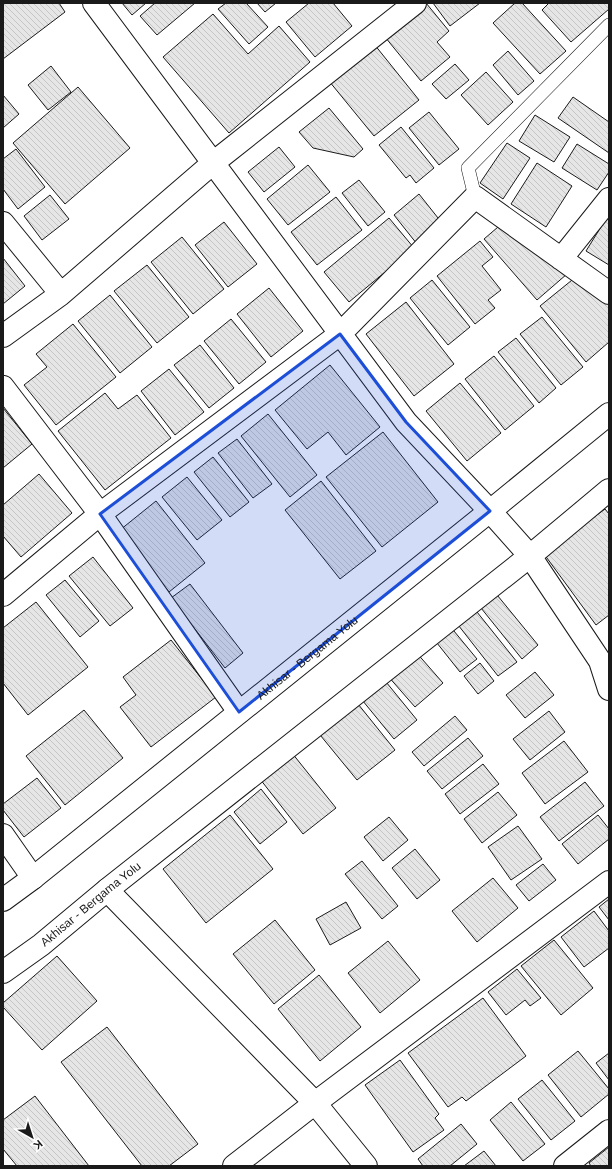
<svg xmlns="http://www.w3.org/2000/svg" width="612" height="1169" font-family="Arial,sans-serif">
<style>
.building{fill:url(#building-back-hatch);stroke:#1a1a1a}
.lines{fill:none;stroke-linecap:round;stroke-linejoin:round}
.service-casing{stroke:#1a1a1a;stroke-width:14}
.minor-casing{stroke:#1a1a1a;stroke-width:24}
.primary-casing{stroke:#1a1a1a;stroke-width:24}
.service{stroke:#fff;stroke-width:13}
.minor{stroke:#fff;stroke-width:22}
.primary{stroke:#fff;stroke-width:22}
.marked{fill:#1d4ed8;fill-opacity:0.2;stroke:#1d4ed8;stroke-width:3;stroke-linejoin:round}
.labels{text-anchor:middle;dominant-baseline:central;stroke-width:3;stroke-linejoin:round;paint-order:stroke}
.street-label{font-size:12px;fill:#1a1a1a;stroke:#fff}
</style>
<defs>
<pattern id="building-back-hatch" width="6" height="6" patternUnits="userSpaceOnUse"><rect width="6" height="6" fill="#e6e6e6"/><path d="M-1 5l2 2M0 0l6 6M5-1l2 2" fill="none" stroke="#c5c5c5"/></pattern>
</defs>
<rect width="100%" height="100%" fill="#fff"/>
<!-- building -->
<path class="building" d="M3,3H59L65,12L3,59Z
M122,3H146L132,15Z
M155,3H195L157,35L140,16Z
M226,3H246L268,27L249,44L218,9Z
M257,3H276L265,12Z
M309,3H333L352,26L315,57L286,22Z
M426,3L449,31L437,42L450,57L421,81L385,37Z
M433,3H480L450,26Z
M515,3H522L566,51L540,74L493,23Z
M549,3H609V9L571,42L542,10Z
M213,14L248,54L279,26L310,62L229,133L163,57Z
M374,44L419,100L374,136L329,81Z
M508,51L534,81L518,95L493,65Z
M455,64L469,80L446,99L432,84Z
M51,66L71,92L48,110L28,85Z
M486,72L513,102L488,125L461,95Z
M78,87L130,148L65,204L13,143Z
M3,95L19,114L3,128Z
M573,97L609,122V153L558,118Z
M329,108L363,149L354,157L313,148L299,132Z
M429,112L459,149L439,165L409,128Z
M535,115L570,137L554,162L519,141Z
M401,127L434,168L416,183L410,175L406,178L379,145Z
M507,143L530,158L503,199L480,183Z
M577,144L609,164V172L597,190L562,168Z
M279,147L295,167L264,192L248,172Z
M16,149L45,187L18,209L3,189V159Z
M537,163L572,186L546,227L511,204Z
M308,165L330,192L288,225L267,199Z
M359,180L385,212L368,226L342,193Z
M419,194L442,223L417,244L394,215Z
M50,195L69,219L42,240L24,216Z
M336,197L362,230L317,265L291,232Z
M609,214V265L586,251Z
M389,218L414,248L349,302L324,272Z
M505,221L567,274L537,300L484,239Z
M224,222L257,264L228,287L195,245Z
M182,237L224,289L193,314L151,262Z
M480,241L493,257L482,266L501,290L488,300L495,308L475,324L437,276Z
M3,258L25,286L3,304Z
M147,265L189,317L157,343L114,291Z
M577,276L609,302V342L586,362L540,306Z
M432,280L470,327L448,345L410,298Z
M269,288L303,331L271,357L237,314Z
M110,295L152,347L120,373L78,321Z
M406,302L454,364L414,396L366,334Z
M542,317L583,367L561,385L520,334Z
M231,319L266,362L239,384L204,341Z
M73,324L116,377L56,425L24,385L47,367L36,354Z
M516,338L556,388L539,403L498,352Z
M200,345L234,388L209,408L174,365Z
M494,356L534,406L505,430L465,379Z
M330,365L380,427L346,455L328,432L307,449L275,410Z
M169,369L204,412L175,435L141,391Z
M460,383L501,433L467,461L426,411Z
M105,393L118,409L137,395L171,438L105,490L58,431Z
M3,408L32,444L3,468Z
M268,414L317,475L290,497L241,436Z
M383,432L438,502L382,547L326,477Z
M237,439L272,484L253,498L218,453Z
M213,457L249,502L230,517L194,472Z
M39,474L72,513L21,557L3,536V505Z
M187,477L222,520L197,540L162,497Z
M321,481L376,551L340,579L285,510Z
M156,501L205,563L169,592L120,530Z
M605,509L609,514V615L596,625L544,554Z
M93,557L133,608L110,626L69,576Z
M65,580L99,621L80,637L46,595Z
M190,584L243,653L225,668L171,598Z
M493,590L538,645L522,659L477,603Z
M36,602L88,667L28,715L3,683V628Z
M473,607L517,662L498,676L455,621Z
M449,625L477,659L460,672L433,638Z
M171,640L216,697L151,747L120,707L136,695L123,677Z
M415,651L443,683L415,707L387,675Z
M480,663L494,681L478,694L464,676Z
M535,672L554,695L525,718L506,695Z
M382,677L417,720L394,739L358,695Z
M354,699L395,750L357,780L316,730Z
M84,710L123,758L65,805L26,756Z
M549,711L565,732L530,760L513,739Z
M455,716L467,730L424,766L412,752Z
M468,738L483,756L442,789L427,771Z
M564,741L588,772L545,804L522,773Z
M292,753L336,808L303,834L260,779Z
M483,764L499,784L460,814L445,794Z
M37,778L61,808L24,837L3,810V804Z
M585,782L604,806L559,841L540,817Z
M261,789L287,822L260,844L234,812Z
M498,792L517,815L482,843L464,819Z
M230,815L273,869L206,923L163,869Z
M598,815L609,829V839L578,864L562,844Z
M389,817L408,840L383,861L364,837Z
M518,826L542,859L511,880L488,847Z
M415,849L440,880L417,899L392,868Z
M362,861L398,906L382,919L345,874Z
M543,864L556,880L529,901L516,885Z
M493,878L518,908L477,942L452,911Z
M609,899V920L599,907Z
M346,902L361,928L330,945L316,919Z
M594,911L609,931V948L584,967L561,937Z
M275,920L315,970L274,1004L233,954Z
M554,940L593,988L561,1015L521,966Z
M388,941L420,980L380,1013L348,973Z
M57,956L97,1001L42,1050L3,1007V1003Z
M517,969L541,998L530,1006L525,1000L506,1015L488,992Z
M319,975L361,1027L320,1061L278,1009Z
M483,998L526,1056L466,1101L462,1097L448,1107L408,1053Z
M107,1027L198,1144L169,1166H142L61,1062Z
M578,1051L609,1089V1094L581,1117L548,1075Z
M609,1053V1080L596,1063Z
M400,1060L439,1114L435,1118L444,1130L413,1152L365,1085Z
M542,1080L575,1121L551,1140L518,1099Z
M35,1096L89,1166H17L3,1149V1120Z
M511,1102L545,1144L523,1161L490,1120Z
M461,1124L477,1144L450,1166H423L418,1159Z
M609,1147V1166H591L589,1163Z
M484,1151L496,1166H464Z"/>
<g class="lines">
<defs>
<path id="service" d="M475,197L468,168L609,25"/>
<path id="minor" d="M94,3L406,422L490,511L530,556L600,661L609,689
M3,223L61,294
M561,259L609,199
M3,336L61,294L213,163L415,3
M3,387L100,514L239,712
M3,595L100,514L340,334L475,197L609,293
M3,835L33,878
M107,890L315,1103L366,1166
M234,1166L315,1103L609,882
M565,1166L609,1131"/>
<g id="primary">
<path id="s1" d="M3,900L33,878L490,511L609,414"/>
<path id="s2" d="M3,972L41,945L107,890L530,556L609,490"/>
</g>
</defs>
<!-- service casing -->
<use href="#service" class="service-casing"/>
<!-- minor casing -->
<use href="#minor" class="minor-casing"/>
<!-- primary casing -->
<use href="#primary" class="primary-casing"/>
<!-- service -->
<use href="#service" class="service"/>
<!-- minor -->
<use href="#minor" class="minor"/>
<!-- primary -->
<use href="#primary" class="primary"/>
</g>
<!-- marked area -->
<path class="marked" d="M340,334L406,422L490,511L239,712L100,514Z"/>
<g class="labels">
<!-- street labels -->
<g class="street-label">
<text stroke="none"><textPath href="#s1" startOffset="389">Akhisar - Bergama Yolu</textPath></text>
<text stroke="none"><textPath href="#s2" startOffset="111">Akhisar - Bergama Yolu</textPath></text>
</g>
</g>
<!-- border -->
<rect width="612" height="1169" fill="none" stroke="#1a1a1a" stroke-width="8"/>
<!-- north arrow -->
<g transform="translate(32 1137) rotate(141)" stroke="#ffffff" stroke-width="3" paint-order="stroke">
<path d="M0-3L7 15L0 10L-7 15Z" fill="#1a1a1a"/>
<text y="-6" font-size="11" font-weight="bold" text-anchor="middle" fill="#1a1a1a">K</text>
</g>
</svg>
